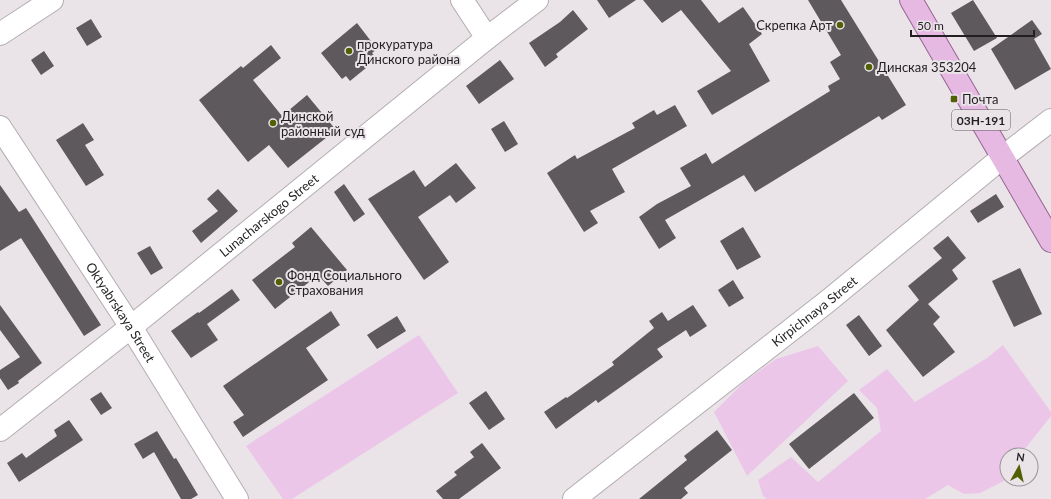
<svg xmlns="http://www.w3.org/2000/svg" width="1051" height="499" font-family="Lato,sans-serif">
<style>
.green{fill:#ecc6e8}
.building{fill:#5e595d}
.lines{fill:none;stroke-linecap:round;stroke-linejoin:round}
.minor-casing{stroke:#b3adb2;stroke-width:24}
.major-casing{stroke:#976592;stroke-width:24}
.minor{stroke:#fff;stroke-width:22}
.major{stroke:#e6b9e2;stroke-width:22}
.poi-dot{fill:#506003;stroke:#eae4e9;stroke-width:1.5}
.labels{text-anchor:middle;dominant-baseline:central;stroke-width:4;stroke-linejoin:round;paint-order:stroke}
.shield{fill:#eae4e9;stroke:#5d5a5d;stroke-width:1}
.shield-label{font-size:12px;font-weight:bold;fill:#211f21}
.poi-label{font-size:13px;fill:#211f21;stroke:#eae4e9;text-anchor:start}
.street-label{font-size:13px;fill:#211f21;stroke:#eae4e9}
</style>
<rect width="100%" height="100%" fill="#eae4e9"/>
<!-- green -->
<path class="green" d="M419,335L458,393L292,499H283L246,446Z
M1003,345L1051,412V416L1020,455H1007V476L1004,481L980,493L964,494L948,485L925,499H767L763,496L758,480L791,457L818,482L881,431L877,408L859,390L887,369L915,402L987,358Z
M818,346L848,381L747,476L714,412L745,381L776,359Z"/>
<!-- building -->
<path class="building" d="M597,0H636L609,18Z
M643,0H701L719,23L743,7L762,34L749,44L770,81L712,115L697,91L731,71L681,10L662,23Z
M808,0H841L906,105L882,120L879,116L755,192L744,175L665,220L676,238L659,249L639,217L657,204L691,186L680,168L706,153L712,164L830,91L828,86L840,79L830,62L841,55Z
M973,0L997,38L974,51L951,13Z
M573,10L588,29L556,54L558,57L545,67L529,43L560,22Z
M91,19L102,37L87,46L76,28Z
M1032,20L1042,34L1034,39L1051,69L1015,90L991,49Z
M357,23L377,49L372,53L377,59L350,81L346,76L342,79L321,53Z
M271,45L281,58L253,80L282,116L307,95L336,130L288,168L269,145L248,162L199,100L241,66L243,68Z
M44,51L54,66L41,75L31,60Z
M500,60L514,79L479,104L466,86Z
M675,105L687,126L612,169L625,192L590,211L598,223L584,232L547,173L575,155L577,159L635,128L632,123L654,110L657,115Z
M504,121L518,144L505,152L491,129Z
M83,123L94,140L85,145L104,175L86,186L56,140Z
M456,163L476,188L456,203L450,195L418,217L449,262L424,280L368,199L414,170L425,187Z
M344,184L365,214L354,222L334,192Z
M0,185L19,212L26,208L101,325L84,336L21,238L0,251Z
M218,189L238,211L201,243L192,231L218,211L207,199Z
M996,194L1004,207L978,223L970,211Z
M311,227L347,270L328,286L318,275L275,309L252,280L295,247L292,243Z
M743,227L761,257L737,270L720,241Z
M948,236L966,258L952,270L958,279L928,304L940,317L933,324L955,352L923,377L886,330L919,300L908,286L942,258L933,248Z
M150,246L163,268L151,275L137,253Z
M1020,268L1042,314L1014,327L992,281Z
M733,280L744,298L729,307L718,290Z
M232,289L240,300L207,324L218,340L191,358L171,331L198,312L199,313Z
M0,305L42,363L18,381L19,383L8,390L0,378V370L20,357L0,330Z
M693,305L707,326L690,337L686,330L657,349L663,357L598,403L596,400L556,429L544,412L566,397L567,398L614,365L612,362L654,328L649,321L662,312L668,321Z
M331,311L340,325L306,348L328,380L243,437L233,422L244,415L223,386Z
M859,315L882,346L869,356L846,325Z
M397,316L406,331L377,349L367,335Z
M486,391L505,419L489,430L469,403Z
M101,392L112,408L101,415L90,399Z
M854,393L874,418L809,469L789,444Z
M69,420L83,440L19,482L7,463L22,453L26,458L57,436L54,430Z
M717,430L732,450L684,488L688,493L681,499H639L687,460L684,456Z
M157,431L174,459L176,458L198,495L191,499H181L154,452L143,459L134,444Z
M482,443L501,468L459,499H443L436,491L457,475L454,472L474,457L470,452Z"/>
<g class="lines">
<defs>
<g id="minor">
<path d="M462,0L487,38"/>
<path d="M0,34L52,0"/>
<path id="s1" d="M0,127L131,327L237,499"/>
<path id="s2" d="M0,430L131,327L487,38L537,0"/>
<path id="s3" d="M574,499L828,301L1003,157L1051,120"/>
</g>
<path id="major" d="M911,0L1051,241"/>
</defs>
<!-- minor casing -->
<use href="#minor" class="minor-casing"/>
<!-- major casing -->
<use href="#major" class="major-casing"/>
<!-- minor -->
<use href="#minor" class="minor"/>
<!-- major -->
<use href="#major" class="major"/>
</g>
<!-- markers -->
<g class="poi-dot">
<circle cx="840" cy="25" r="4"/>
<circle cx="349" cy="51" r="4"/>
<circle cx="869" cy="67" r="4"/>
<rect x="950" y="95" width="8" height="8" rx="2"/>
<circle cx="273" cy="123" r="4"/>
<circle cx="279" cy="282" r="4"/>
</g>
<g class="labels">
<!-- shield labels -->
<rect class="shield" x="952" y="110" width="58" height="20" rx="3"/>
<g class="shield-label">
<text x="981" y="120">03Н-191</text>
</g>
<!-- poi labels -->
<g class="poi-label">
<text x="832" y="25" text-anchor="end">Скрепка Арт</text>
<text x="357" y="44">прокуратура<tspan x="357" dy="15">Динского района</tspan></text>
<text x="877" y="67">Динская 353204</text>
<text x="962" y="99">Почта</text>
<text x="281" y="116">Динской<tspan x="281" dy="15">районный суд</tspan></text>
<text x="287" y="275">Фонд Социального<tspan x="287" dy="15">Страхования</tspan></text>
</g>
<!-- street labels -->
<g class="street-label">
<text stroke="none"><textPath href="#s2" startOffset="344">Lunacharskogo Street</textPath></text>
<text stroke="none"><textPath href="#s3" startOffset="305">Kirpichnaya Street</textPath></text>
<text stroke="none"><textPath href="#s1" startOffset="221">Oktyabrskaya Street</textPath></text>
</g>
</g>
<!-- north arrow -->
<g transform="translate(1019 467) rotate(8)"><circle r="19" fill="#eae4e9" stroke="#9a9599"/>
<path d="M0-3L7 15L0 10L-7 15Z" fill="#506003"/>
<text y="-6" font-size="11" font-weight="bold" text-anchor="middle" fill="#211f21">N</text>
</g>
<!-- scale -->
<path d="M911 30v6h123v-6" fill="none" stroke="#211f21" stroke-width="2"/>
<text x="917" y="30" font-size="12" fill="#211f21" stroke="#eae4e9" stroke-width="3" paint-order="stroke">50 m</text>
</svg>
